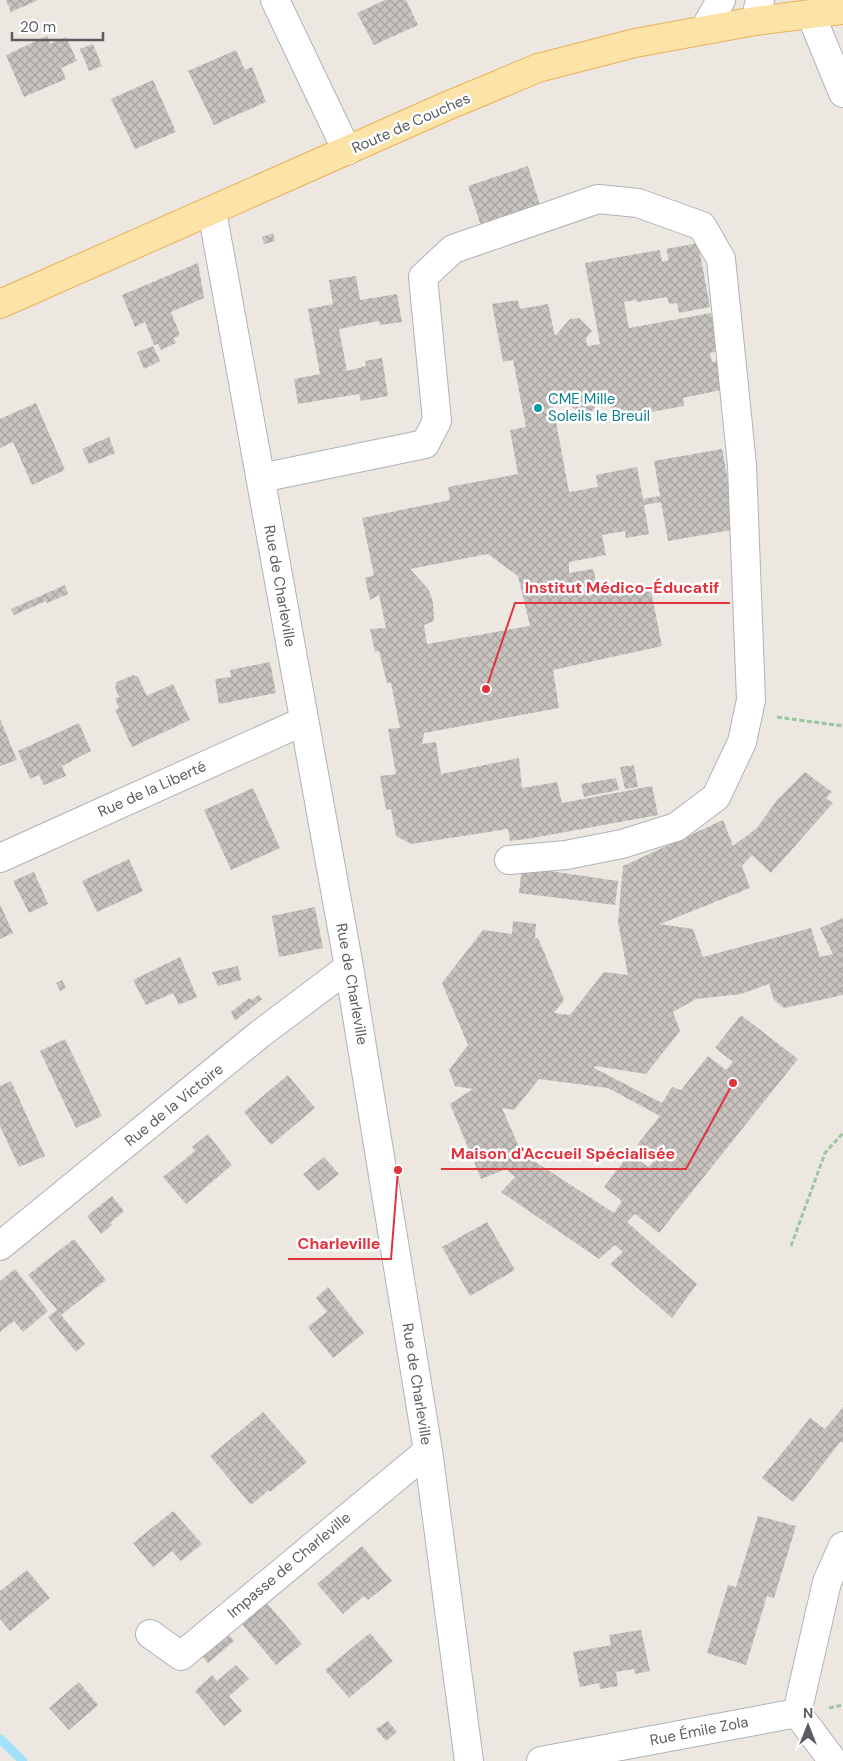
<svg xmlns="http://www.w3.org/2000/svg" width="843" height="1761" font-family="'DM Sans',sans-serif">
<style>
.lines{fill:none;stroke-linecap:round;stroke-linejoin:round}
.stream{stroke:#a2e1fb;stroke-width:9}
.building{fill:url(#building-cross-hatch);fill-rule:evenodd}
.minor-casing{stroke:#afb3b7;stroke-width:30}
.major-casing{stroke:#ebb05b;stroke-width:30}
.path{stroke:#99c7a0;stroke-width:3;stroke-dasharray:5 2.5;stroke-linecap:butt}
.minor{stroke:#fff;stroke-width:28}
.major{stroke:#fce3a7;stroke-width:28}
.culture-dot{fill:#0f9aa8;stroke:#fff;stroke-width:2}
.labels{text-anchor:middle;dominant-baseline:central;stroke-width:5;stroke-linejoin:round;paint-order:stroke}
.street-label{font-size:15px;fill:#5a5e62;stroke:#fff}
.culture-label{font-size:15px;fill:#0d838f;stroke:#fff;text-anchor:start}
.leader{fill:none;stroke:#e2323c;stroke-width:2}
.callout-dot{fill:#e2323c;stroke:#fff;stroke-width:2}
.callout-label{font-size:16px;text-anchor:middle;font-weight:bold;fill:#e2323c;stroke:#fff;stroke-width:5;stroke-linejoin:round;paint-order:stroke}
</style>
<defs>
<pattern id="building-cross-hatch" width="8" height="8" patternUnits="userSpaceOnUse" patternTransform="scale(1.25)"><rect width="8" height="8" fill="#c8c3bf"/><path d="M0 0l8 8M0 8l8-8" fill="none" stroke="#a5a29f"/></pattern>
</defs>
<rect width="100%" height="100%" fill="#ece8e1"/>
<g class="lines">
<!-- stream -->
<path class="stream" d="M0,1739L23,1761"/>
</g>
<!-- building -->
<path class="building" d="M6,0H38L11,12Z
M385,0H406L418,25L374,45L357,13Z
M47,36L50,44L66,37L77,61L61,68L66,79L24,97L6,55Z
M93,44L102,66L89,71L80,49Z
M236,50L245,70L252,67L266,102L214,125L188,71Z
M153,80L176,132L135,149L111,99Z
M528,166L542,212L483,232L468,186Z
M273,233L275,241L264,244L262,237Z
M698,243L710,307L679,313L677,303L669,304L667,297L637,302L636,300L624,302L629,328L711,313L719,351L710,353L712,362L721,360L726,389L683,398L684,406L613,419L607,389L588,418L560,399L552,400L569,492L598,487L596,475L637,467L643,499L660,496L654,461L722,449L737,529L668,541L661,502L644,505L649,534L626,538L625,531L602,535L606,555L569,562V573L593,569L599,593L650,585L662,646L553,670L559,708L424,733L422,744L436,742L441,774L519,758L522,788L557,782L562,803L652,786L658,815L533,838L510,841L508,829L411,844L396,836L391,809L386,810L380,776L396,774L388,729L400,728L391,683H387L379,651L375,652L370,629L386,628L379,595L370,600L365,578L374,575L362,518L450,500L448,487L518,474L510,430L526,427L513,360L503,362L492,304L518,300L520,309L548,304L555,336L570,319L579,318L592,331L586,338L587,346L600,344L585,263L660,250L662,262L669,260L666,249ZM488,554L518,576L530,626L427,644L424,625L434,621L433,603L429,590L410,569Z
M198,263L204,298L171,312L180,335L174,338L176,343L161,350L158,344L154,345L145,322L135,327L122,295Z
M356,276L360,300L397,294L402,322L380,325L379,321L339,329L347,371L366,366L365,361L382,358L388,396L361,401L359,394L298,404L294,379L320,374L308,309L333,304L329,280Z
M153,346L160,361L144,369L137,352Z
M36,403L65,470L32,485L13,442L0,448V419Z
M109,437L115,453L89,464L82,449Z
M65,585L68,594L47,603L46,601L14,615L11,609Z
M270,662L276,693L219,704L215,679L231,677L230,670Z
M133,675L138,677L147,696L173,684L190,720L132,747L115,710L119,708L115,699L119,697L115,688L117,682Z
M0,719L17,760L0,766Z
M79,723L91,751L62,766L66,776L44,785L39,775L30,779L18,751Z
M634,765L638,787L625,789L620,767Z
M805,772L832,792L826,798L833,803L771,873L752,855L742,866L750,888L660,924L693,929L703,957L811,928L820,957L833,954L820,928L843,918V995L784,1008L774,1000L769,984L741,994L696,999L673,1012L680,1031L646,1074L595,1066L594,1068L662,1103L672,1087L681,1090L708,1056L726,1070L733,1062L715,1048L741,1015L798,1059L659,1233L635,1214L627,1222L697,1284L672,1318L610,1264L623,1252L615,1245L599,1259L501,1192L515,1177L506,1169L481,1179L450,1104L473,1089L455,1086L449,1070L468,1045L442,983L483,930L512,934L513,921L536,924L535,938H538L564,1000L554,1013L570,1015L604,972L628,975L618,922L623,866L723,820L733,846L757,828L777,800ZM539,1079L608,1088L660,1116L637,1145L655,1160L648,1167L630,1153L604,1187L622,1201L614,1213L531,1159L519,1147L502,1108L514,1110Z
M616,778L619,790L584,797L581,784Z
M253,788L280,848L231,870L204,810Z
M129,859L143,891L97,912L82,881Z
M522,867L618,881L615,905L519,893Z
M34,872L48,904L29,913L13,881Z
M0,904L13,933L0,939Z
M315,907L323,948L279,957L272,916Z
M180,957L197,997L179,1005L173,993L146,1005L133,980Z
M238,966L241,980L218,986L212,972Z
M62,980L66,988L60,991L56,983Z
M259,995L262,999L235,1021L231,1012L249,998L251,1000Z
M65,1039L102,1116L76,1128L40,1051Z
M288,1075L315,1108L271,1145L244,1112Z
M11,1081L45,1156L19,1167L0,1126V1086Z
M208,1134L232,1165L186,1204L163,1177L195,1151L192,1147Z
M324,1157L339,1174L318,1191L303,1174Z
M112,1196L124,1211L110,1223L112,1225L101,1234L87,1216Z
M487,1222L515,1270L470,1296L442,1247Z
M74,1239L106,1280L61,1315L85,1344L76,1352L48,1317L57,1310L28,1275Z
M15,1269L48,1311L23,1332L14,1321L0,1332V1281Z
M328,1287L364,1333L333,1358L308,1327L327,1312L316,1298Z
M843,1407V1443L841,1441L793,1502L762,1478L810,1418L825,1429Z
M263,1412L307,1462L270,1492L269,1490L251,1505L210,1456Z
M173,1511L202,1544L181,1561L172,1551L153,1567L133,1543Z
M758,1516L796,1526L774,1598L767,1596L746,1665L707,1653L728,1585L736,1587Z
M362,1546L392,1581L368,1600L364,1596L343,1614L317,1584Z
M27,1570L50,1598L10,1631L0,1619V1591Z
M266,1602L302,1644L276,1665L241,1623Z
M641,1630L650,1671L635,1674L634,1669L616,1672L618,1686L600,1689L599,1683L580,1687L573,1652L611,1645L609,1635Z
M227,1633L234,1641L208,1663L201,1655Z
M370,1633L393,1661L349,1698L325,1670Z
M236,1665L249,1679L229,1696L242,1711L224,1726L195,1691L212,1675L217,1681Z
M79,1682L98,1705L69,1730L49,1708Z
M388,1721L397,1732L386,1741L376,1729Z"/>
<g class="lines">
<defs>
<path id="minor" d="M275,0L347,151
M811,15L843,93
M755,21L760,0
M704,30L721,0
M212,211L349,967L428,1451L469,1761
M261,478L425,444L437,421L423,277L453,249L598,199L638,203L702,226L721,259L742,465L751,700L742,742L716,797L676,827L622,844L566,855L509,860
M0,858L304,721
M0,1246L260,1034L349,967
M150,1634L181,1656L428,1451
M797,1713L827,1582L843,1546
M541,1761L797,1713L833,1761"/>
<path id="major" d="M0,304L447,106L538,68L635,43L755,21L843,10"/>
</defs>
<!-- minor casing -->
<use href="#minor" class="minor-casing"/>
<!-- major casing -->
<use href="#major" class="major-casing"/>
<!-- path -->
<path class="path" d="M777,717L843,726
M791,1246L825,1153L843,1133
M829,1708L843,1705"/>
<!-- minor -->
<use href="#minor" class="minor"/>
<!-- major -->
<use href="#major" class="major"/>
</g>
<!-- markers -->
<circle class="culture-dot" cx="538" cy="408" r="5"/>
<g class="labels">
<!-- street labels -->
<g class="street-label">
<text transform="translate(411 123) rotate(-24)">Route de Couches</text>
<text transform="translate(280 586) rotate(80)">Rue de Charleville</text>
<text transform="translate(152 789) rotate(-24)">Rue de la Liberté</text>
<text transform="translate(352 984) rotate(80)">Rue de Charleville</text>
<text transform="translate(174 1105) rotate(-39)">Rue de la Victoire</text>
<text transform="translate(417 1384) rotate(81)">Rue de Charleville</text>
<text transform="translate(289 1565) rotate(-40)">Impasse de Charleville</text>
<text transform="translate(699 1731) rotate(-11)">Rue Émile Zola</text>
</g>
<!-- culture labels -->
<g class="culture-label">
<text x="548" y="399">CME Mille<tspan x="548" dy="17">Soleils le Breuil</tspan></text>
</g>
</g>
<!-- callouts -->
<path class="leader" d="M486 689L515 603H730M733 1083L686 1169H441M398 1170L391 1259H288"/>
<g class="callout-dot">
<circle cx="486" cy="689" r="5"/>
<circle cx="733" cy="1083" r="5"/>
<circle cx="398" cy="1170" r="5"/>
</g>
<g class="callout-label">
<text x="622" y="593">Institut Médico-Éducatif</text>
<text x="563" y="1159">Maison d'Accueil Spécialisée</text>
<text x="339" y="1249">Charleville</text>
</g>
<!-- north arrow -->
<g transform="translate(808 1726)" stroke="#ffffff" stroke-width="4" paint-order="stroke">
<path d="M0-4L9 19L0 12L-9 19Z" fill="#5a5e62"/>
<text y="-8" font-size="14" font-weight="bold" text-anchor="middle" fill="#5a5e62">N</text>
</g>
<!-- scale -->
<path d="M12 32v8h91v-8" fill="none" stroke="#5a5e62" stroke-width="2.5"/>
<text x="20" y="32" font-size="15" fill="#5a5e62" stroke="#ffffff" stroke-width="4" paint-order="stroke">20 m</text>
</svg>
